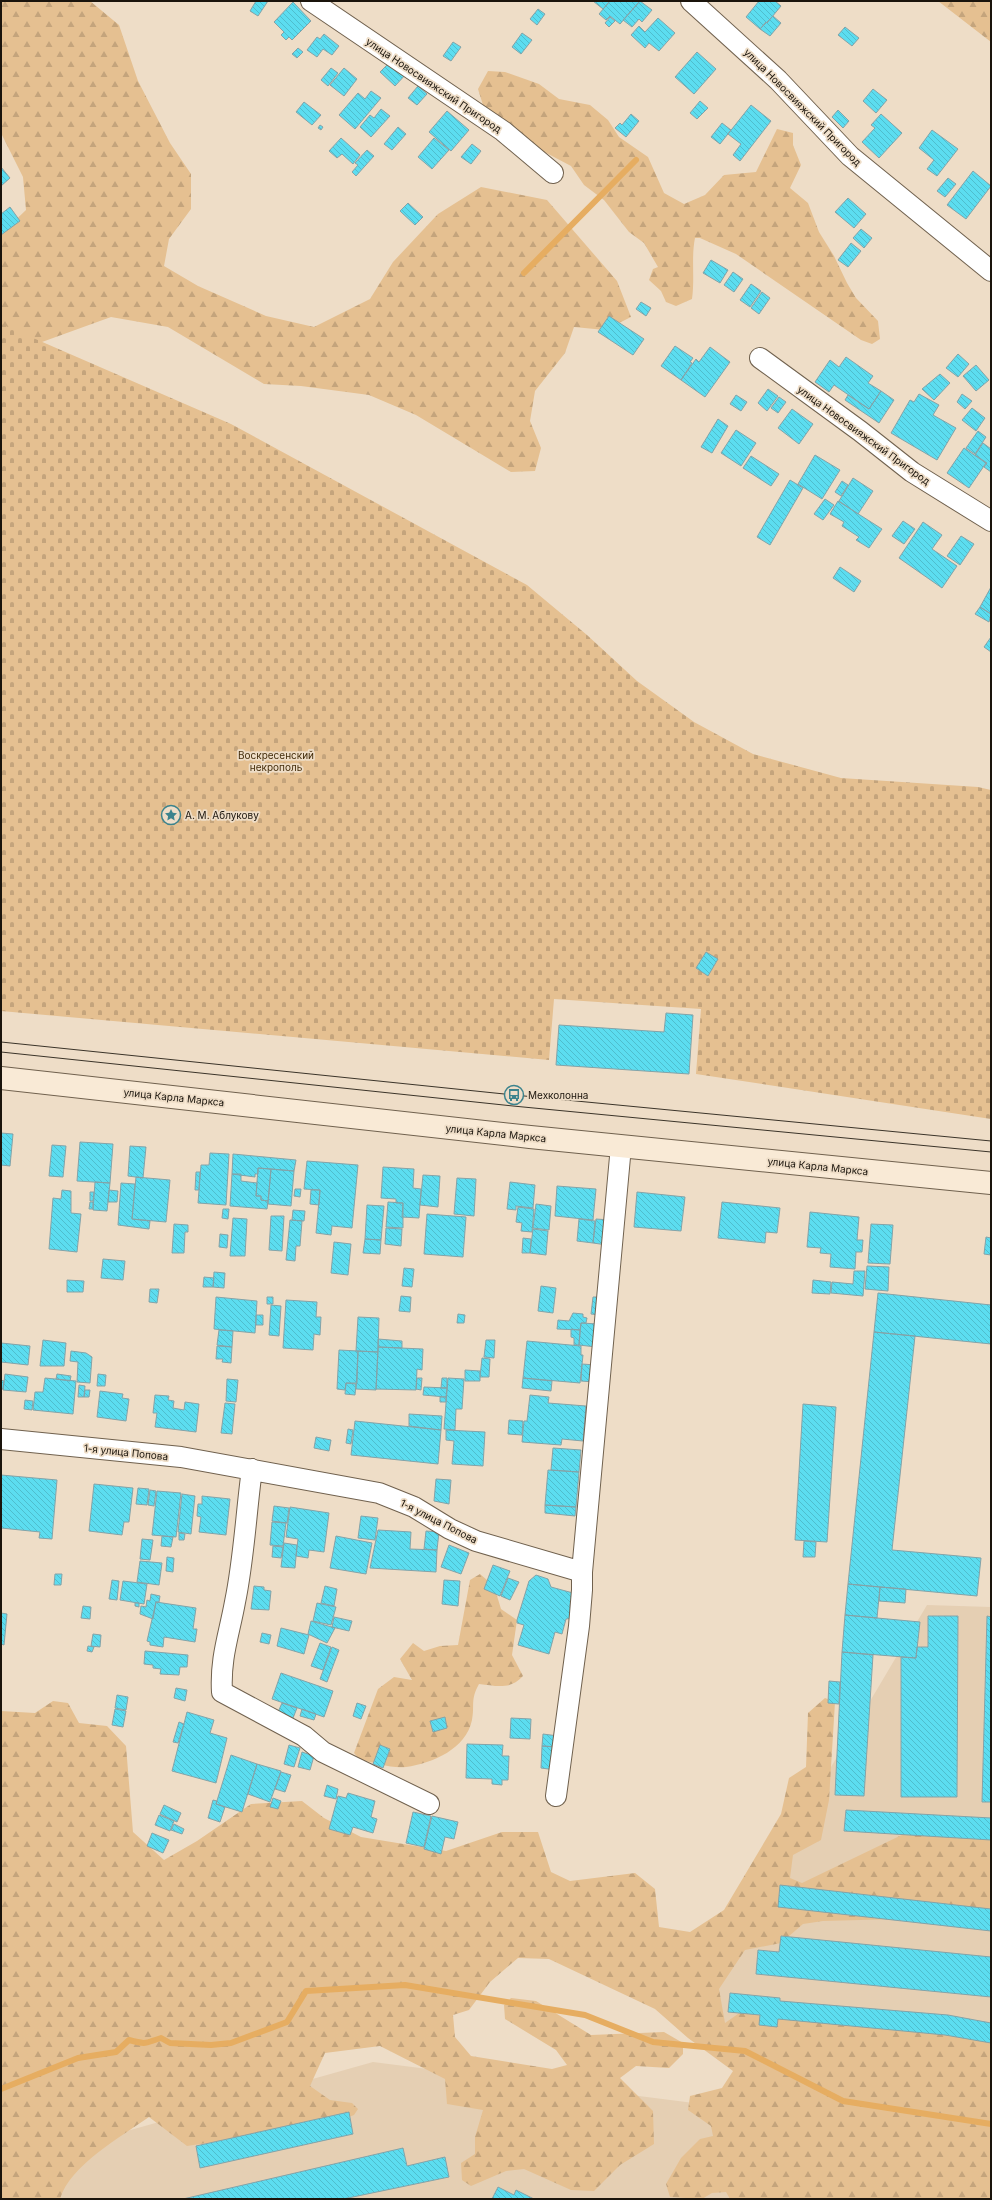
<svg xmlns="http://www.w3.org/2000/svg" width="992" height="2200" font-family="Inter,sans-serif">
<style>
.built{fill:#e5cfb3}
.forest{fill:url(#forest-firs)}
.cemetery{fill:url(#cemetery-stones)}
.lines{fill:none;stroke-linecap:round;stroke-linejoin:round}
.stream{stroke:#e6ad61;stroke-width:6}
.building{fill:url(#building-back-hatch);stroke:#84a3a8}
.street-casing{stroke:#70614e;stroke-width:22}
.secondary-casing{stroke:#70614e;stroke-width:24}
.street{stroke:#fff;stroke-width:20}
.secondary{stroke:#f9ead6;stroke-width:22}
.tram{stroke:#3b3429;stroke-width:1}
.labels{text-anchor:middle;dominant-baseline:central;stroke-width:3.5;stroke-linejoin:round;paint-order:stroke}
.street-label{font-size:10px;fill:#1a140c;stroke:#eeddc7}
.park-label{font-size:10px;fill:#432c0a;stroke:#eeddc7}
.poi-label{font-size:10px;fill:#1a140c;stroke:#eeddc7;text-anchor:start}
</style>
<defs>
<pattern id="forest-firs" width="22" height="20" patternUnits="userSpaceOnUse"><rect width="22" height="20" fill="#e5c091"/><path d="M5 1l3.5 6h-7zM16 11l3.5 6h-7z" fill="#c4a47c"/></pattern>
<pattern id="cemetery-stones" width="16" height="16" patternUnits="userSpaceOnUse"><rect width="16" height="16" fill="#e5c091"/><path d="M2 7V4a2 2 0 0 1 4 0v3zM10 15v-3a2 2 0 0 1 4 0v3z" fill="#c4a47c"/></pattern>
<pattern id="building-back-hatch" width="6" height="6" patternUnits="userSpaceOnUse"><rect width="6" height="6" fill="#5cddf0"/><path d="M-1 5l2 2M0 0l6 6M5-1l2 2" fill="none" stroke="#4fbdcd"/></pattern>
</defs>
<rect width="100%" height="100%" fill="#eeddc7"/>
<!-- built -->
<path class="built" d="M927,1605L991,1607V2074L680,2022Z
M373,2062L991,2141V2199H20L38,2156Z"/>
<!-- forest -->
<path class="forest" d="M1,1H90L119,25L138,81L170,143L191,174V209L169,239L164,266L198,286L266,316L314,327L370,299L393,262L438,214L481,187L547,200L617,281L631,317L605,330L574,327L565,353L535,391L530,421L541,448L535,471L511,472L416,415L369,395L301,386L264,384L168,327L111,317L42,342L1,361V234L26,210L23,177L1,133Z
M938,1H991V42Z
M488,71L505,72L539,84L559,99L590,105L608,120L619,137L648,157L664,193L684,204L705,195L724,175L756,172L777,129L793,133V145L801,165L790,188L808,203L819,232L834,256L847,283L856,298L878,321L880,339L872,344L861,340L736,254L700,238H695C691,258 695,278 692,299L676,306L666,302L661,291L649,280L653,269L658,267L644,243L629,232L604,200L584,185L571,166L518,138L483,105L478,89Z
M480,1574L494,1586L501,1609L517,1620L512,1655L523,1676C510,1690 497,1686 479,1684C470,1700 475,1705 472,1720C466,1749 433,1763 406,1767C392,1769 374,1762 360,1760L354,1753L378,1689L394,1677L412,1680L400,1659L413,1643L424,1651L440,1646L458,1645L470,1580Z
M825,1698L835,1702L829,1800L821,1840L793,1855L790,1878L802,1883L910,1831L991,1833V1911L937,1918L823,1921L803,1924L781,1943L745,1950L719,1989L725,2023L745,2009L991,2029V2199H730L726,2192L712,2193L702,2199L670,2197L666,2184L681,2158L700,2139L713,2136L711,2126L688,2110L690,2096L722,2088L733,2071L688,2038L655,2009L549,1959L518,1958L490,1982L469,2010L453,2015L455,2037L471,2056L552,2069L567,2065L556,2050L505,2019L504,2005L511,1998L536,2001L591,2035L664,2032L683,2043V2054L669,2068L636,2066L620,2078L653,2111L654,2144L620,2165L594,2191L571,2190L524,2169L506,2171L471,2186L462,2180L461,2163L475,2154V2137L483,2110L447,2104L445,2079L380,2046L325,2053L310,2086L330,2100L352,2103L358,2109L354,2115L328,2125L187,2146L149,2117C121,2137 70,2165 60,2199H1V1711L35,1713L53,1701L68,1703L79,1723L107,1726L126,1746L133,1832L164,1860L197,1841L251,1804L302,1801L324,1818L361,1837L446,1851L502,1832H538L551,1872L570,1881L635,1873L655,1889L659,1927L690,1932L724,1910L781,1814L789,1778L806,1767L808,1713Z"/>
<!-- cemetery -->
<path class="cemetery" d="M1,324L231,424L527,585L587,635L637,681L694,722L753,754L841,778L978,787L991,790V1119L696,1074L701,1009L554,999L549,1060L1,1011Z"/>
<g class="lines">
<!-- stream -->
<path class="stream" d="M524,273L636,160
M1,2089L78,2058L116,2052L129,2040C147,2045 145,2043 161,2038L170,2043L211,2045L231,2043L287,2022L306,1991L405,1985L585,2015L653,2042L745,2051L843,2101L991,2124"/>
</g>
<!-- building -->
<path class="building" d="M256,1H268L258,16L250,11Z
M593,1H610L603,9Z
M610,1H640L620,24L610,16L606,20L599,14Z
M640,1L652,10L642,22L639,19L632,27L623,20Z
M759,1H775L781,6L767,23L766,22L760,29L746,17Z
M293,2L311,21L292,40L289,37L286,40L281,35L284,32L274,22Z
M538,9L545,14L537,25L530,19Z
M773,16L781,23L770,36L760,29Z
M610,17L615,21L609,27L605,23Z
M658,18L675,33L659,51L649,43L645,48L631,35L639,26L645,32Z
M845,27L859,38L852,46L838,35Z
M522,33L532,40L521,54L512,47Z
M324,34L339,46L332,55L323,49L317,57L307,50L317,37L320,39Z
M453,42L461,47L451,61L443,56Z
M298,48L303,52L297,58L292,54Z
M697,52L716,69L694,94L675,77Z
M392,60L407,73L395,86L380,72Z
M331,68L338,73L328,86L321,80Z
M344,68L357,79L344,96L330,85Z
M418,86L427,94L417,105L408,98Z
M873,89L887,100L876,113L863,101Z
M371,91L381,98L355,129L339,115L358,93L365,99Z
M700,101L708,108L697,119L690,113Z
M304,102L321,115L312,125L296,112Z
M751,105L771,121L740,161L733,155L741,144L728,134Z
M381,109L390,116L371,137L360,127L370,115L374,118Z
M838,110L849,121L843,128L832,117Z
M447,111L469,130L451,151L429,132Z
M631,114L639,121L626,137L615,128L620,123L622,125Z
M881,114L902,133L879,158L862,142L875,128L871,125Z
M722,123L731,130L720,144L711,137Z
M320,125L323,127L321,130L318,128Z
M398,127L406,134L392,150L384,144Z
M932,130L958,149L937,176L927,169L934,160L919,148Z
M341,138L360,155L353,164L342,154L337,158L329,151Z
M434,138L449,150L432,169L418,157Z
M472,144L481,151L471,164L461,157Z
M367,150L374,156L356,176L352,172L358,165L355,163Z
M1,167L10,178L1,186Z
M973,171L991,186L966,219L947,205Z
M948,178L956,184L945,197L937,191Z
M848,198L866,214L854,228L835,212Z
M408,203L423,217L415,225L400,211Z
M10,207L20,221L1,235V214Z
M861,229L872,238L864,248L853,238Z
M851,243L861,251L848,267L838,260Z
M711,260L728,270L720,283L703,273Z
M733,272L743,279L734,292L724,285Z
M751,284L761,291L750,307L740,300Z
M762,292L770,298L759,314L751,308Z
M641,302L651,308L646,316L636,309Z
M609,316L644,339L633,355L598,332Z
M675,346L693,358L690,362L692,363L681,380L661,366Z
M710,347L730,362L705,397L681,380L696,359L699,362Z
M958,354L969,364L958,377L946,368Z
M846,357L873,376L868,383L881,391L869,409L834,385L829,392L815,382L830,360L839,367Z
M976,365L989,380L976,391L963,376Z
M940,374L950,383L934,400L922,389Z
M768,389L778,396L767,411L758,403Z
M881,391L894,400L879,423L845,400L848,395L869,409Z
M919,394L939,405L933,415L956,428L937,460L891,433L910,400L914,402Z
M962,394L972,401L965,409L957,402Z
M736,395L747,402L741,411L730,404Z
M779,397L786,402L778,413L771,408Z
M972,408L985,418L976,431L962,420Z
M792,409L813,424L799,444L778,428Z
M718,419L728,426L712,453L701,447Z
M736,430L756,443L741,466L721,453Z
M978,431L986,437L975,454L966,448Z
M983,443L991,449V472L984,467L987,463L975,455Z
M964,448L986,463L969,488L947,473Z
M815,455L840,470L822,499L798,484Z
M751,456L779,474L771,486L743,468Z
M853,478L873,491L858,514L839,501Z
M790,480L803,488L770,545L757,537Z
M842,481L848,485L841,496L835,492Z
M825,499L834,505L823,520L814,514Z
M838,501L882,529L869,548L856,540L859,537L842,526L844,522L830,514Z
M903,521L915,529L904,544L892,536Z
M923,522L942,535L932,549L957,566L942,588L899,558Z
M961,536L974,544L960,565L947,556Z
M840,567L861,581L854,592L833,578Z
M991,587V614L980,607Z
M980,607L991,614L989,622L975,614Z
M991,637V652L984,647Z
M706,952L718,959L708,976L696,968Z
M666,1013L693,1015L689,1074L556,1065L559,1025L664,1032Z
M1,1133L13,1134L10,1166L1,1165Z
M80,1142L113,1144L110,1183L77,1181Z
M52,1145L66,1146L63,1177L49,1176Z
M130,1146L146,1147L143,1178L128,1176Z
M210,1153L229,1154L226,1205L198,1203L201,1165H209Z
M233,1154L296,1160L294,1171L258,1168V1174H255V1177L232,1174Z
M307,1161L358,1165L352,1228L332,1226L331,1235L316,1233L320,1190L304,1189Z
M383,1167L414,1169L413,1188L421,1189L419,1218L402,1217L403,1203H396V1199L381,1198Z
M258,1168L271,1169L268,1201L261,1200V1196H256Z
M271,1169L294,1171L291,1206L268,1204Z
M196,1172H200L199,1190H195Z
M232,1174H241V1181L257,1183L256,1196H261V1200L268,1201L267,1209L230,1206Z
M423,1175L440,1176L438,1207L420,1205Z
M136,1177L170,1180L166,1222L132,1219Z
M457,1178L476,1179L474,1216L454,1214Z
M95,1182L110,1183L107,1211L93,1210Z
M510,1182L535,1185L533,1208L516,1206V1210L507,1209Z
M121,1183L135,1184L132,1219L150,1221L149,1229L118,1225Z
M557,1186L596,1189L593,1220L555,1216Z
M295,1189H301L300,1197L294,1196Z
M62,1190L71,1191V1213L81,1214L77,1252L49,1249L53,1198L61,1199Z
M109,1190L118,1191L117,1202H108Z
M311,1190H320L319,1205L310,1204Z
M90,1192H94L93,1201H90Z
M637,1192L685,1197L681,1231L634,1227Z
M90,1202H93V1209H89Z
M388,1202L403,1203V1228L386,1227Z
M722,1202L780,1208L777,1233L766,1232L765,1243L718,1238Z
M536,1204L551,1206L549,1230L533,1228Z
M367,1205L384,1206L381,1240L365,1239Z
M518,1207L534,1209L532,1232L521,1231L522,1223L516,1222Z
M223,1209H229L228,1219L222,1218Z
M293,1210L305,1211L304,1221L292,1220Z
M810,1212L859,1217L857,1240H863L862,1252H856L855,1269L830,1267L831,1254L820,1253L821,1248L807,1247Z
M427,1214L466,1217L463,1257L424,1254Z
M271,1216H284L282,1251L269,1250Z
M233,1218L247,1219L245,1256H230Z
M579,1219L595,1221L593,1243L577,1241Z
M596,1219L610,1220L607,1245L593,1243Z
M290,1220L302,1221L300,1246H296L295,1261L286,1260Z
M174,1224L188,1225V1232H185L184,1253H172Z
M871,1224L893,1225L890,1264L868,1263Z
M386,1228L402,1229L401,1246L385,1244Z
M533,1229L548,1231L546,1255L530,1253Z
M220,1234L228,1235L227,1248L219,1247Z
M986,1237L991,1238V1255L984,1254Z
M523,1238L531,1239L530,1253H522Z
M365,1239L381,1240L380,1254L363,1253Z
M334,1242L351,1244L348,1275L331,1273Z
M103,1259L125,1261L123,1280L101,1278Z
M867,1266L889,1267L888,1291L865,1289Z
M404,1268L414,1269L412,1287L402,1286Z
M854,1271H865L863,1296L831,1293L832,1282L853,1284Z
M214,1272L225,1273L224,1288L213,1287Z
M204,1277L214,1278L213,1287H203Z
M67,1280L84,1281L83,1292H67Z
M813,1280L831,1282L830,1294L812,1293Z
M541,1286L556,1288L553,1313L538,1311Z
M150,1289H159L157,1303L149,1302Z
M878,1293L991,1305V1344L874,1332Z
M401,1296L411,1297L410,1312L399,1311Z
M216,1297L257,1301L255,1333L214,1329Z
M267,1297H273V1304H267Z
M593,1297H601L600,1315L591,1314Z
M286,1300L317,1302L316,1317H321L320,1335L314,1334L313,1350L283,1348Z
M271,1305L281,1306L279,1336L269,1335Z
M573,1313L583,1314V1317L587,1318L586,1323H581L580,1330L557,1329L558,1320L569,1321Z
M458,1314L465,1315L464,1323H457Z
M256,1315H263V1325H256Z
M358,1317L379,1318L378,1352L356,1351Z
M581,1323L598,1324L596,1347L579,1345Z
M571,1329L580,1330L579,1345H574V1338L571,1337Z
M219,1330L233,1331L232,1347L217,1345Z
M874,1332L915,1336L892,1550L981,1558L977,1596L848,1584Z
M378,1339L402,1341V1348L378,1347Z
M43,1340L66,1343L64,1366H40Z
M486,1340H495L494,1358L484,1357Z
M527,1341L581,1346V1355H583L580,1383L523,1378Z
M1,1343L30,1346L28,1365L1,1362Z
M217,1346L232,1347L231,1363L222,1362L223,1359H216Z
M378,1347L423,1349L422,1370L417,1369L416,1390L376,1389Z
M339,1350L358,1351L357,1383H346L345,1390L337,1389Z
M71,1351L86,1353L92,1357L90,1383L77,1382L78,1362L70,1361Z
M358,1351L378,1352L376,1390L356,1389Z
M482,1358L490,1359L489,1377H480Z
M582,1364L595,1365L594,1382L581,1381Z
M465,1370L480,1371V1381H465Z
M5,1374L28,1377L26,1392L3,1390Z
M57,1374L71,1376L70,1381L56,1379Z
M98,1374L106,1375L105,1386H97Z
M45,1378L76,1381L73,1414L33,1410L35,1392H43Z
M417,1378H422L421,1390L416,1389Z
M442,1378H447V1388H441Z
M448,1378L464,1379L462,1409H456L455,1430L444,1429Z
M523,1378L552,1381L551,1391L522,1388Z
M227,1379L238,1380L236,1402L226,1401Z
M1,1380L4,1381L3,1389H1Z
M346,1383L356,1384L355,1395L345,1394Z
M79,1385L85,1386L84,1397H78Z
M424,1387L447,1388L446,1397L423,1395Z
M85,1390H90L89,1397H84Z
M100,1391L123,1394L122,1398L129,1399L126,1421L97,1417Z
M155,1395L169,1396L168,1400L174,1401L173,1408L184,1410L185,1402L199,1404L196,1432L155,1427L157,1413H153Z
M530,1395L549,1397L548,1403L586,1406L583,1441L562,1439L561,1445L522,1442L524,1421H527Z
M440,1397H446V1402H440Z
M25,1400L33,1401L32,1410L24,1409Z
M225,1403L235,1404L232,1434L221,1433Z
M803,1404L836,1407L827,1542L795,1540Z
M409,1414L442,1416L441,1430L409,1426Z
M509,1420L523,1421L522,1435L508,1434Z
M355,1421L441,1430L438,1464L351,1455Z
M348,1429L353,1430L351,1444L346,1443Z
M446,1430L485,1432L483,1466L452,1464L454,1441L446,1440Z
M316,1437L331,1440L329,1451L314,1448Z
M553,1448L581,1450L579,1472L551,1470Z
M548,1470L579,1472L576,1507L545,1505Z
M1,1475L57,1480L52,1539L39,1538L40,1532L1,1528Z
M436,1479L451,1480L449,1504L434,1501Z
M94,1484L133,1488L129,1522H124L122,1535L89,1531Z
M138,1488L149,1489L147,1505L136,1504Z
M150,1490L156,1491L154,1506L148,1505Z
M157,1491L181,1493L176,1537L152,1535Z
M182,1494L195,1496L191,1534L178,1532Z
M202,1496L230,1499L226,1535L199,1532L201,1517L197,1516L198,1504H202Z
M545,1505L576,1507L575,1516L545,1513Z
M274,1506L289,1508L287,1523L272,1521Z
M290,1507L329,1513L324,1552L309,1550L308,1558L296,1556L298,1539L286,1537Z
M361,1516L378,1518L375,1540L358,1538Z
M272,1522L286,1523L283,1546L270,1545Z
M378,1530L411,1532L410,1549L437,1550L436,1572L370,1568Z
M426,1531L439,1532L437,1550L424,1549Z
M179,1533L185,1534L184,1540H179Z
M162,1536L173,1537L171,1547L161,1546Z
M336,1536L372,1543L366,1574L330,1568Z
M142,1539L153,1540L150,1560L140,1559Z
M804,1541L816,1542L815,1557H803Z
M284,1543L297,1545L295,1568L281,1567Z
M449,1545L469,1553L461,1574L441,1567Z
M273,1546L283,1547L281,1558L272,1557Z
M167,1557L174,1558L173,1572L166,1571Z
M140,1561L162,1563L159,1585L137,1582Z
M493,1565L510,1571L500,1596L484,1589Z
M55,1574H62L61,1585H54Z
M536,1575L548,1579L551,1587L573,1593L570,1606L572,1607L573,1618L566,1619L562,1634L555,1632L549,1654L518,1645L524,1625L517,1623V1620L529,1581Z
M508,1578L519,1582L510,1600L501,1596Z
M112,1580L119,1581L117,1600L109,1599Z
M444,1580L460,1581L458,1606L442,1604Z
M123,1581L147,1584L144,1604L120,1600Z
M848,1584L880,1587L877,1618L845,1615Z
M254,1586L264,1587V1590L271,1591L269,1610L251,1609Z
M325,1586L337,1589L334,1606L321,1603Z
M880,1587L906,1589L905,1603L879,1601Z
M151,1594L160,1596L159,1602H156L153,1619L140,1614L141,1606L146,1607L147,1600L150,1601Z
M156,1602L196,1608L193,1629H197L195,1642L164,1637L163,1647L150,1645V1642L147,1641Z
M135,1603H139V1607L135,1606Z
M317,1603L336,1607L331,1625L313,1621Z
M83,1606L91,1607L90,1619L81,1618Z
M1,1613L7,1614L4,1645L1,1644Z
M845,1615L920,1622L916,1658L842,1652Z
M928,1616H958L957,1797H901V1657L916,1658L917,1647H928Z
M987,1616L991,1617V1802H982Z
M334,1617L352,1621L349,1631L332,1627Z
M311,1621L335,1628L327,1643L308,1634Z
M281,1628L309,1635L304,1654L277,1646Z
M262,1633L271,1635L269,1644L260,1642Z
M93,1634L101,1635L100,1647L91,1646Z
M320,1643L331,1647L323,1670L311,1666Z
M88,1646L94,1647L92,1652L87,1651Z
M332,1647L339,1650L327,1682L320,1679Z
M145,1651L188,1655L187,1667H180L179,1675L160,1674L161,1669L153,1668V1665L144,1664Z
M842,1652L873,1655L864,1796L835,1795Z
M281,1673L333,1691L324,1717L272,1699Z
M829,1681L840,1682L839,1704L828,1703Z
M176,1688L187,1690L185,1701L174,1698Z
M117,1695L128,1697L126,1710L115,1708Z
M282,1703L297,1708L293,1718L278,1712Z
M357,1703L366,1706L361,1719L353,1716Z
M115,1709L126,1711L123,1727L112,1725Z
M302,1709L316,1714L314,1720L300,1716Z
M187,1712L214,1720L210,1733L227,1738L216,1783L172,1771Z
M445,1717L447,1728L433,1732L430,1721Z
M511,1718L531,1719L530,1739L510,1738Z
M179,1722L184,1724L178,1743L173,1742Z
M543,1734L558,1736L557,1747L542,1746Z
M467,1744L503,1745L502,1756H509L508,1780H502V1785L492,1784V1779L466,1778Z
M289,1745L300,1748L294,1767L284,1764Z
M380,1745L390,1749L383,1768L373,1764Z
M542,1746L557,1747L556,1770L541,1768Z
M302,1752L314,1756L310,1770L298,1767Z
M231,1755L257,1764L242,1812L216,1804Z
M257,1764L281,1771L270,1802L248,1794Z
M281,1772L291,1775L285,1792L275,1789Z
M327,1785L338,1789L336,1799L324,1796Z
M348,1793L375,1801L371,1817L377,1819L373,1833L353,1827L350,1835L329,1829L338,1796L346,1798Z
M273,1798L281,1801L278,1809L270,1807Z
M213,1800L217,1801L216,1804L225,1807L220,1822L208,1818Z
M164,1805L181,1813L177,1822L160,1814Z
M846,1810L991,1818V1840L844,1831Z
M413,1812L431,1816L424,1847L406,1843Z
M159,1815L174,1821L170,1831L155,1825Z
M432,1816L458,1822L454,1839L445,1837L441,1854L424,1849Z
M174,1824L184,1829L182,1834L171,1830Z
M152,1833L169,1840L163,1853L147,1846Z
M780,1885L991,1909V1931L778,1907Z
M781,1936L991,1957V1997L756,1974L758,1950L779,1952Z
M730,1993L780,1998V2001L948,2015L991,2023V2043L945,2035L778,2019L777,2027L759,2025L760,2015L728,2012Z
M349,2112L353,2134L200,2168L196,2146Z
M403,2148L407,2166L445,2157L449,2177L343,2199H183Z
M498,2187L514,2195L516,2190L534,2199H492Z"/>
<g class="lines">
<defs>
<path id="street" d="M311,1L503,131L553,173
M691,1L778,80L850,156L991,271
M760,358L860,431L912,472L991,521
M1,1439L181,1457L379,1493L414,1507L450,1529L476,1541L582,1572V1590L579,1626L556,1796
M252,1469C246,1513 244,1559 235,1602C229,1635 220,1658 222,1692L304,1736L323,1752L429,1804
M582,1572L621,1146"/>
<path id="secondary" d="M1,1078L530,1137L991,1183"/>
</defs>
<!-- street casing -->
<use href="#street" class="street-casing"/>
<!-- secondary casing -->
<use href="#secondary" class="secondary-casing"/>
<!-- street -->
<use href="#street" class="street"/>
<!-- secondary -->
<use href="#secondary" class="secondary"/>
<!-- tram -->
<path class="tram" d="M1,1042L514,1095L991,1141
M1,1052L513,1106L991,1152"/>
</g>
<!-- icons -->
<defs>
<symbol id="sight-ring" viewBox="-11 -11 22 22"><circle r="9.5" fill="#eeddc7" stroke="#3c838d" stroke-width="1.5"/><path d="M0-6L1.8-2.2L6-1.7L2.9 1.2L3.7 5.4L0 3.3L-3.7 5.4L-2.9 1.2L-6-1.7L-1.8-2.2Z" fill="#3c838d"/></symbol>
<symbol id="bus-ring" viewBox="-11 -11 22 22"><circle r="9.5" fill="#eeddc7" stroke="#3c838d" stroke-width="1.5"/><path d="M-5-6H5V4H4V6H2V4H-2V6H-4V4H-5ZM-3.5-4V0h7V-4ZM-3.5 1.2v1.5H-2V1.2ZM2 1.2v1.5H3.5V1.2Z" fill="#3c838d"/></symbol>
</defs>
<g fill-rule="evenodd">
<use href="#sight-ring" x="160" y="804" width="22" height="22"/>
<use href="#bus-ring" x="503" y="1084" width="22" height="22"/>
</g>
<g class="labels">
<!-- street labels -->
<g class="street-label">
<text transform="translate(434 85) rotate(34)">улица Новосвияжский Пригород</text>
<text transform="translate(803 107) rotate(45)">улица Новосвияжский Пригород</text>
<text transform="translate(864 435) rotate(36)">улица Новосвияжский Пригород</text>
<text transform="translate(174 1097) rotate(6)">улица Карла Маркса</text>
<text transform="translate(496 1133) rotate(6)">улица Карла Маркса</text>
<text transform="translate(818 1166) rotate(6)">улица Карла Маркса</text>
<text transform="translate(126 1452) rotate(6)">1-я улица Попова</text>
<text transform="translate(439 1521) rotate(27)">1-я улица Попова</text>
</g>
<!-- park labels -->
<g class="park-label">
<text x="276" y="755">Воскресенский<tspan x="276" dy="12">некрополь</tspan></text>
</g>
<!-- poi labels -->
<g class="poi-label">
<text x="185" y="815">А. М. Аблукову</text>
<text x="528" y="1095">Мехколонна</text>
</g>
</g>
<!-- border -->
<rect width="992" height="2200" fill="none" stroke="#1a140c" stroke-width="4"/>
</svg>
